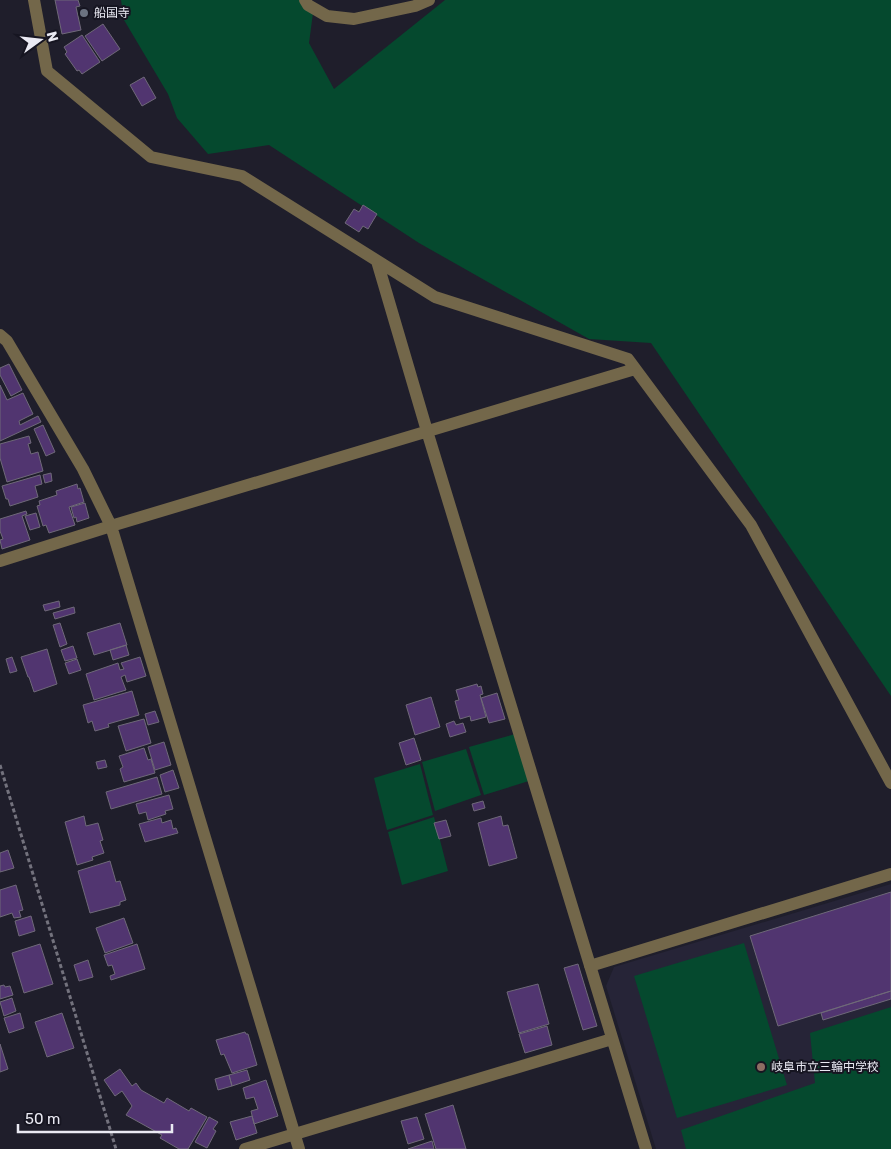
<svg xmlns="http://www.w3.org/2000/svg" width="891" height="1149" font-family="Rubik,'Noto Sans JP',sans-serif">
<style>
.built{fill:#262437}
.green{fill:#05492e}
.building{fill:#513570;stroke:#6f6979}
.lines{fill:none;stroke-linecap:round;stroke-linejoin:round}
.path{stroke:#73727d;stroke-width:3;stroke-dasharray:4 2.5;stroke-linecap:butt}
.minor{stroke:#73674a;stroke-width:12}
.worship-dot{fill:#6b7280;stroke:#161521;stroke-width:2}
.education-dot{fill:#8d6e63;stroke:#161521;stroke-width:2}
.labels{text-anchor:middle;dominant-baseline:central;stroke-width:4;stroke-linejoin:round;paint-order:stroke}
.poi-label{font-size:12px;fill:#eaeaf3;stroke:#161521;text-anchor:start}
</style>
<rect width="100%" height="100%" fill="#1f1e2b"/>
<!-- built -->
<path class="built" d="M891,884V1149H656L606,986L614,967Z"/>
<!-- green -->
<path class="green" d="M121,0H305L313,13L309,43L334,89L445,0H891V696L651,343L589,339L419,243L269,145L208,154L177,118L168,94L124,20Z
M519,733L532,780L484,795L469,747Z
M466,749L481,795L435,811L422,762Z
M420,764L433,815L387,830L374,778Z
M434,817L448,871L402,885L388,832Z
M744,943L787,1085L677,1118L634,976Z
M891,1007V1149H686L681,1130L815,1083L810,1033Z"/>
<!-- building -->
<path class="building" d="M55,0H78L80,6L76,7L81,30L62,34Z
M103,24L120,49L102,61L85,36Z
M82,35L100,62L82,74L79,70L77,71L65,54L67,52L64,47Z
M144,77L156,98L142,106L130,85Z
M363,205L377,214L368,229L363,226L359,232L345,223L354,209L359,212Z
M9,364L22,390L11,396L0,375V368Z
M0,385L7,400L23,393L33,414L19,421L20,425L38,416L41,422L0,441Z
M43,425L55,452L46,456L34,429Z
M29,436L31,443L28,444L31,454L38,452L43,471L7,482L0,458V444Z
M51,473L52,481L45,483L43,475Z
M40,475L42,484L35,486L38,497L10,506L8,499H6L2,486Z
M77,484L78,489L80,488L84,502L69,507L75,525L49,533L46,525L43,526L37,506L40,505L39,501L57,495L56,491Z
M85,503L89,518L77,522L76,517L74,518L71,507Z
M26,511L27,514L22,516L30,540L2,549L0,540L3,539L0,531V519Z
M36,513L40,527L30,530L25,516Z
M59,601L60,607L45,611L43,605Z
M74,607L75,613L55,619L53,613Z
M60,623L67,644L60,647L53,625Z
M120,623L127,645L94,655L87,633Z
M126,645L129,655L113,660L110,650Z
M73,646L77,658L65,661L61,650Z
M47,649L57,684L34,692L29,677H28L21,657Z
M12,657L17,671L10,673L6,659Z
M140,657L146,676L127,682L125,675L121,677L126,690L94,700L86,674L118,663L120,670L124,669L121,663Z
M77,659L81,670L69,674L65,663Z
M477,684L478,687L481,686L483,694L480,695L486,717L471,721L470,716L460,719L455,701L459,700L456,690Z
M132,691L139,715L108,724L109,727L95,731L92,721L88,723L83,705Z
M497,693L505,719L489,723L481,698Z
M431,697L440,727L415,735L406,705Z
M155,711L159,722L148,725L145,714Z
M144,719L151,743L126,751L118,726Z
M454,721L456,725L463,723L466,732L450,737L446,724Z
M414,738L421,760L406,765L399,743Z
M164,742L171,765L155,770L148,747Z
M144,748L148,760L151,759L155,773L124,782L120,769L123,767L119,756Z
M105,760L107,767L98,769L96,762Z
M173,770L179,788L165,792L160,775Z
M157,777L162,794L111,809L106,792Z
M169,795L173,809L165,811L166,814L148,820L146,812L139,814L136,804Z
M483,801L485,808L474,811L472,804Z
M84,816L86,826L98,823L103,840L100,841L104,853L92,857L93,860L77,865L65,822Z
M501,816L503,826L508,825L517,858L489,866L478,823Z
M161,818L162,823L171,820L173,829L176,828L178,833L145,842L139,824Z
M446,820L451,836L439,839L434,823Z
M8,850L14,868L0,872V853Z
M110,861L116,882L120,881L126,900L120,902V905L90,913L78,871Z
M16,885L23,910L19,911L21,917L14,918L12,913L0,917V890Z
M891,892V991L778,1026L750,936Z
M31,916L35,931L19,936L15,921Z
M124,918L133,943L105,953L96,928Z
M40,944L53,984L24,993L12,953Z
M137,944L145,969L111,980L110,976L115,974L112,965L108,966L104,955Z
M88,960L93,977L79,981L74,965Z
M578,964L597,1026L583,1030L564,968Z
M538,984L549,1024L519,1033L507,992Z
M4,985L5,987L10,986L13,995L0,999V986Z
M891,991V999L823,1020L821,1013Z
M12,998L16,1011L4,1016L0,1002Z
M20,1013L24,1028L9,1033L4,1018Z
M62,1013L74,1048L47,1057L35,1022Z
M547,1026L552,1045L525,1053L519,1034Z
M245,1032L246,1034H248L257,1065L232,1073L224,1054L221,1055L216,1040Z
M0,1044L8,1069L0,1072Z
M120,1069L132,1086L136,1083L141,1090L164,1103L167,1098L189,1111L191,1108L207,1117L188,1149H179L160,1138L162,1135L126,1115L132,1106L122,1091L115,1096L104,1080Z
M247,1070L250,1080L232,1086L229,1075Z
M229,1075L232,1086L218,1090L215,1079Z
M266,1080L278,1116L254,1124L251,1111L258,1109L254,1097L246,1099L243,1088Z
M453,1105L466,1149H436L425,1114Z
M252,1116L257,1133L236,1140L230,1122Z
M209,1117L218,1122L213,1129L216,1131L207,1148L195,1142Z
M417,1117L424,1139L408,1144L401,1121Z
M432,1141L434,1149H408Z"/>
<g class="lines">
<!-- path -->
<path class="path" d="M0,765L116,1149"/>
<!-- minor -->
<path class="minor" d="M34,0L47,71L151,157L242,176L435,297L628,359L751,525L891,783
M305,0L308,5L327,16L354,19L415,6L429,0
M377,261L427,431L646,1149
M0,335L7,341L83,469L111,526L299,1149
M0,561L111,526L635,369
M590,966L891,874
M245,1149L612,1039"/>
</g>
<!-- markers -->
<circle class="worship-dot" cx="84" cy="13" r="5"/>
<circle class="education-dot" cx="761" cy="1067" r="5"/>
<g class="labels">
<!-- poi labels -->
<g class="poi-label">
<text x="94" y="13">船国寺</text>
<text x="771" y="1067">岐阜市立三輪中学校</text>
</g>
</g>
<!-- north arrow -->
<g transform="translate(40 40) rotate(75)" stroke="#161521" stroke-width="4" paint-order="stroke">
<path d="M0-4L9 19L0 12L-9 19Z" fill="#eaeaf3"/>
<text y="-8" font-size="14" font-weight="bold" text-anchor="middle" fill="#eaeaf3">N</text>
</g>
<!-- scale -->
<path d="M18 1124v8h154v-8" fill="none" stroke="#eaeaf3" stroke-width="2.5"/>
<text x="25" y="1124" font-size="15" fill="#eaeaf3" stroke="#161521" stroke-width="4" paint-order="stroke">50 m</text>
</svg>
